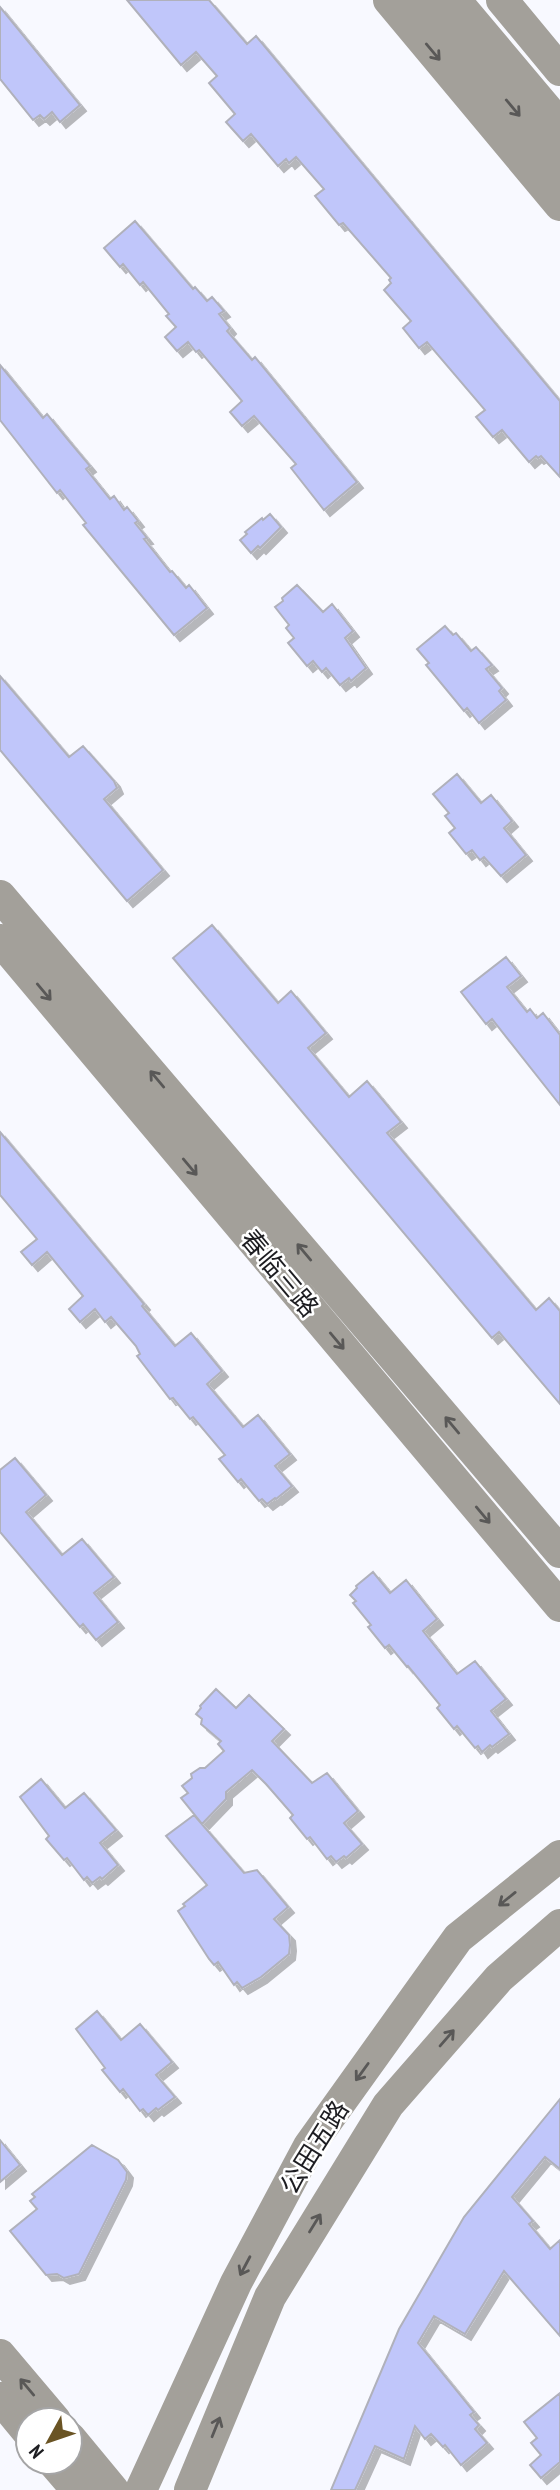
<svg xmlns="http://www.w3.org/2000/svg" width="560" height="2490" font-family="'PT Sans Narrow','Noto Sans SC',sans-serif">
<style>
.building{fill:#c0c6fa;stroke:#b0b1bb;stroke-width:2;filter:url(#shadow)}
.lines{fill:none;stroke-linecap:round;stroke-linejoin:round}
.secondary{stroke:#a3a09a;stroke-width:32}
.oneway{stroke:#595857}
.labels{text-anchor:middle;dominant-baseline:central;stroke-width:5;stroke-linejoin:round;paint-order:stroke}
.street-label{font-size:26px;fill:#1d1d21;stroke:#fff}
</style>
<defs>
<filter id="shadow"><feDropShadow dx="6" dy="6" stdDeviation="0" flood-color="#0004"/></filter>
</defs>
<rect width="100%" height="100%" fill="#f8f9ff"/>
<!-- building -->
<path class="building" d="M127,0H209L247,44L256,36L560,401V477L541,456L538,458L536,456L529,462L502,430L493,437L476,417L485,410L427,342L419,348L403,328L411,321L384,290L391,283L389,280L391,278L343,223L339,225L315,196L324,189L296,157L289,163L286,159L278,166L251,134L243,141L226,122L235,114L209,83L217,76L196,52L181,65Z
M0,7L80,105L60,122L52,112L44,119L40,115L33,120L0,79Z
M135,221L193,289L195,287L207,301L212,297L224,311L219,314L230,328L227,331L252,360L255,357L357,482L324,510L291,468L296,464L254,416L242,426L230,412L242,401L199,350L196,352L188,342L177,351L165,337L176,327L166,316L169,314L143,282L140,285L123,264L120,267L104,248Z
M0,365L43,418L47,414L69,441L90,466L86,469L110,499L114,496L124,510L127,507L138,521L135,523L147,538L144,539L170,572L172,571L186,588L189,585L207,608L174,635L83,525L86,523L60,490L57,493L0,420Z
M270,514L281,527L260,548L258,546L251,553L240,540L247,534L245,532L262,518L263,520Z
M297,585L323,612L332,604L353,631L345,638L366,668L351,681L349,678L340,685L326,668L322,672L313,661L307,666L288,643L294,638L286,628L289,625L275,607L283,601L282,598Z
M445,626L453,635L456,633L471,651L476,647L492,665L486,669L502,688L499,691L506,700L479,723L467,708L464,711L426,665L429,663L417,649Z
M0,676L69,757L83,746L114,781L117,788L104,799L163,870L127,901L0,750Z
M457,774L481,803L491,795L512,821L504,828L526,855L501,876L484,857L480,860L472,850L466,854L449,833L455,828L445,816L449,813L433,794Z
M212,925L278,1003L291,991L326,1033L308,1048L349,1097L367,1081L401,1122L387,1133L536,1310L549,1298L560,1311V1404L499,1332L492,1338L173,958Z
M506,957L521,976L507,987L527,1012L530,1009L537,1018L543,1013L560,1035V1105L492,1019L486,1024L461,992Z
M0,1132L144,1304L142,1306L175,1346L191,1333L222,1371L207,1384L243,1427L258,1415L290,1454L275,1466L292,1486L276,1499L275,1498L267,1504L262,1499L259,1501L241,1479L238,1482L219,1459L225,1455L193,1417L190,1419L173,1398L170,1399L137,1356L140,1354L136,1346L111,1317L105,1322L95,1309L80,1322L69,1309L83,1296L47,1252L32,1265L21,1252L37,1239L0,1195Z
M15,1458L46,1495L26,1512L62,1555L82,1539L114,1577L94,1593L118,1622L96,1640L83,1624L80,1627L0,1532V1470Z
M373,1572L390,1593L406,1580L437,1619L423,1631L457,1674L475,1661L506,1699L491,1711L509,1734L492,1747L490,1745L482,1752L478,1746L475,1748L457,1726L454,1729L437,1708L440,1705L408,1666L407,1667L389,1645L385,1648L368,1627L371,1625L353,1603L356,1601L350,1595L357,1588L356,1586Z
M216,1689L236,1708L249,1695L284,1729L272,1741L312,1783L327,1773L358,1811L344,1823L362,1844L346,1858L344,1856L336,1862L331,1856L327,1859L310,1837L307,1839L290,1818L293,1815L266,1784L252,1770L226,1792V1799L202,1824L181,1798L188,1793L182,1786L192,1778L191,1774L200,1768H205L224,1751L218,1744L221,1741L201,1724L202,1719L196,1714L201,1708L200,1706Z
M41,1779L65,1808L84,1793L116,1830L100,1843L118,1865L102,1879L100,1877L92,1883L87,1877L84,1880L67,1858L64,1860L46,1839L49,1836L20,1797Z
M194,1815L244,1873L257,1870L288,1907L274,1919L289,1935L290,1945L289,1954L261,1977L242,1988L237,1982L234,1985L218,1962L214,1965L209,1959L178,1911L185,1906L183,1904L207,1885L166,1836Z
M97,2011L121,2040L140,2024L172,2062L156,2075L175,2097L158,2110L156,2108L148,2115L143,2109L140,2111L123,2089L120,2092L102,2070L105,2068L76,2029Z
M560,2099V2169L545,2157L512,2197L533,2221L529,2224L550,2249L560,2240V2336L504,2271L465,2334L434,2316L418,2343L474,2412L470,2415L479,2425L475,2429L487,2443L461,2465L445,2445L443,2447L431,2434L425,2439L415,2426L404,2459L375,2446L355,2490H331L399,2329L464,2217Z
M0,2140L20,2165L0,2182Z
M92,2145L118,2160L127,2172L126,2180L79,2274L64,2278L57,2274L46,2275L10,2231L37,2209L30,2201L35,2197L32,2194Z
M560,2393V2462L541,2478L530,2465L541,2455L531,2443L537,2438L524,2422Z"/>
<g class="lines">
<!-- secondary -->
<path class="secondary" d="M389,0L560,205
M422,0L560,165
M455,0L560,125
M502,0L560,70
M0,896L560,1552
M0,940L560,1606
M0,2355L55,2420
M0,2398L28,2432
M70,2438L113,2490
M53,2462L77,2490
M141,2490L236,2283L309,2146L458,1938L560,1856
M190,2490L270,2297L388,2105L499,1978L560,1925"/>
</g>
<!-- one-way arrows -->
<defs><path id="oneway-shaft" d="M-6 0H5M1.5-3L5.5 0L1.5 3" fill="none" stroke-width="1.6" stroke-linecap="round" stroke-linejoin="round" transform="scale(1.75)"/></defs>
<g class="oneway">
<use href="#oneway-shaft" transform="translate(433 52) rotate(50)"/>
<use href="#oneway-shaft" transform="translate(513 108) rotate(50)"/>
<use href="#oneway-shaft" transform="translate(44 992) rotate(50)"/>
<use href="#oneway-shaft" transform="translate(157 1079) rotate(-130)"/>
<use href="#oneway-shaft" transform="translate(190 1167) rotate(50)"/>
<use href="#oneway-shaft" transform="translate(304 1252) rotate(-130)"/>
<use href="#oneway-shaft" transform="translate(337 1341) rotate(50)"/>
<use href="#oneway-shaft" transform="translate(452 1425) rotate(-130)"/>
<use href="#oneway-shaft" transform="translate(483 1515) rotate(50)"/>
<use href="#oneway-shaft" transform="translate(507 1899) rotate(141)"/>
<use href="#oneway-shaft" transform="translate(447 2038) rotate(-49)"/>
<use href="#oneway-shaft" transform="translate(362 2072) rotate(126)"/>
<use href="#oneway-shaft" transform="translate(315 2223) rotate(-58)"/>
<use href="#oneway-shaft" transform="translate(245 2266) rotate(118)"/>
<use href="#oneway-shaft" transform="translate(27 2387) rotate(-130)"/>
<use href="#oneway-shaft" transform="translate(216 2427) rotate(-68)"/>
</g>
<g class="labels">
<!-- street labels -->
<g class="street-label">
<text transform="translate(280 1273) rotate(50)">春临三路</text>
<text transform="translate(314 2147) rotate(-58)">公田五路</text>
</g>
</g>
<!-- north arrow -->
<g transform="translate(49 2441) rotate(230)"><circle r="33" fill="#ffffff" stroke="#a5a5a6" stroke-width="2"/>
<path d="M0-5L12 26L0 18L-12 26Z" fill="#6a5424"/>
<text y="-10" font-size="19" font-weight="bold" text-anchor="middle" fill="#1d1d21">N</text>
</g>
</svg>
